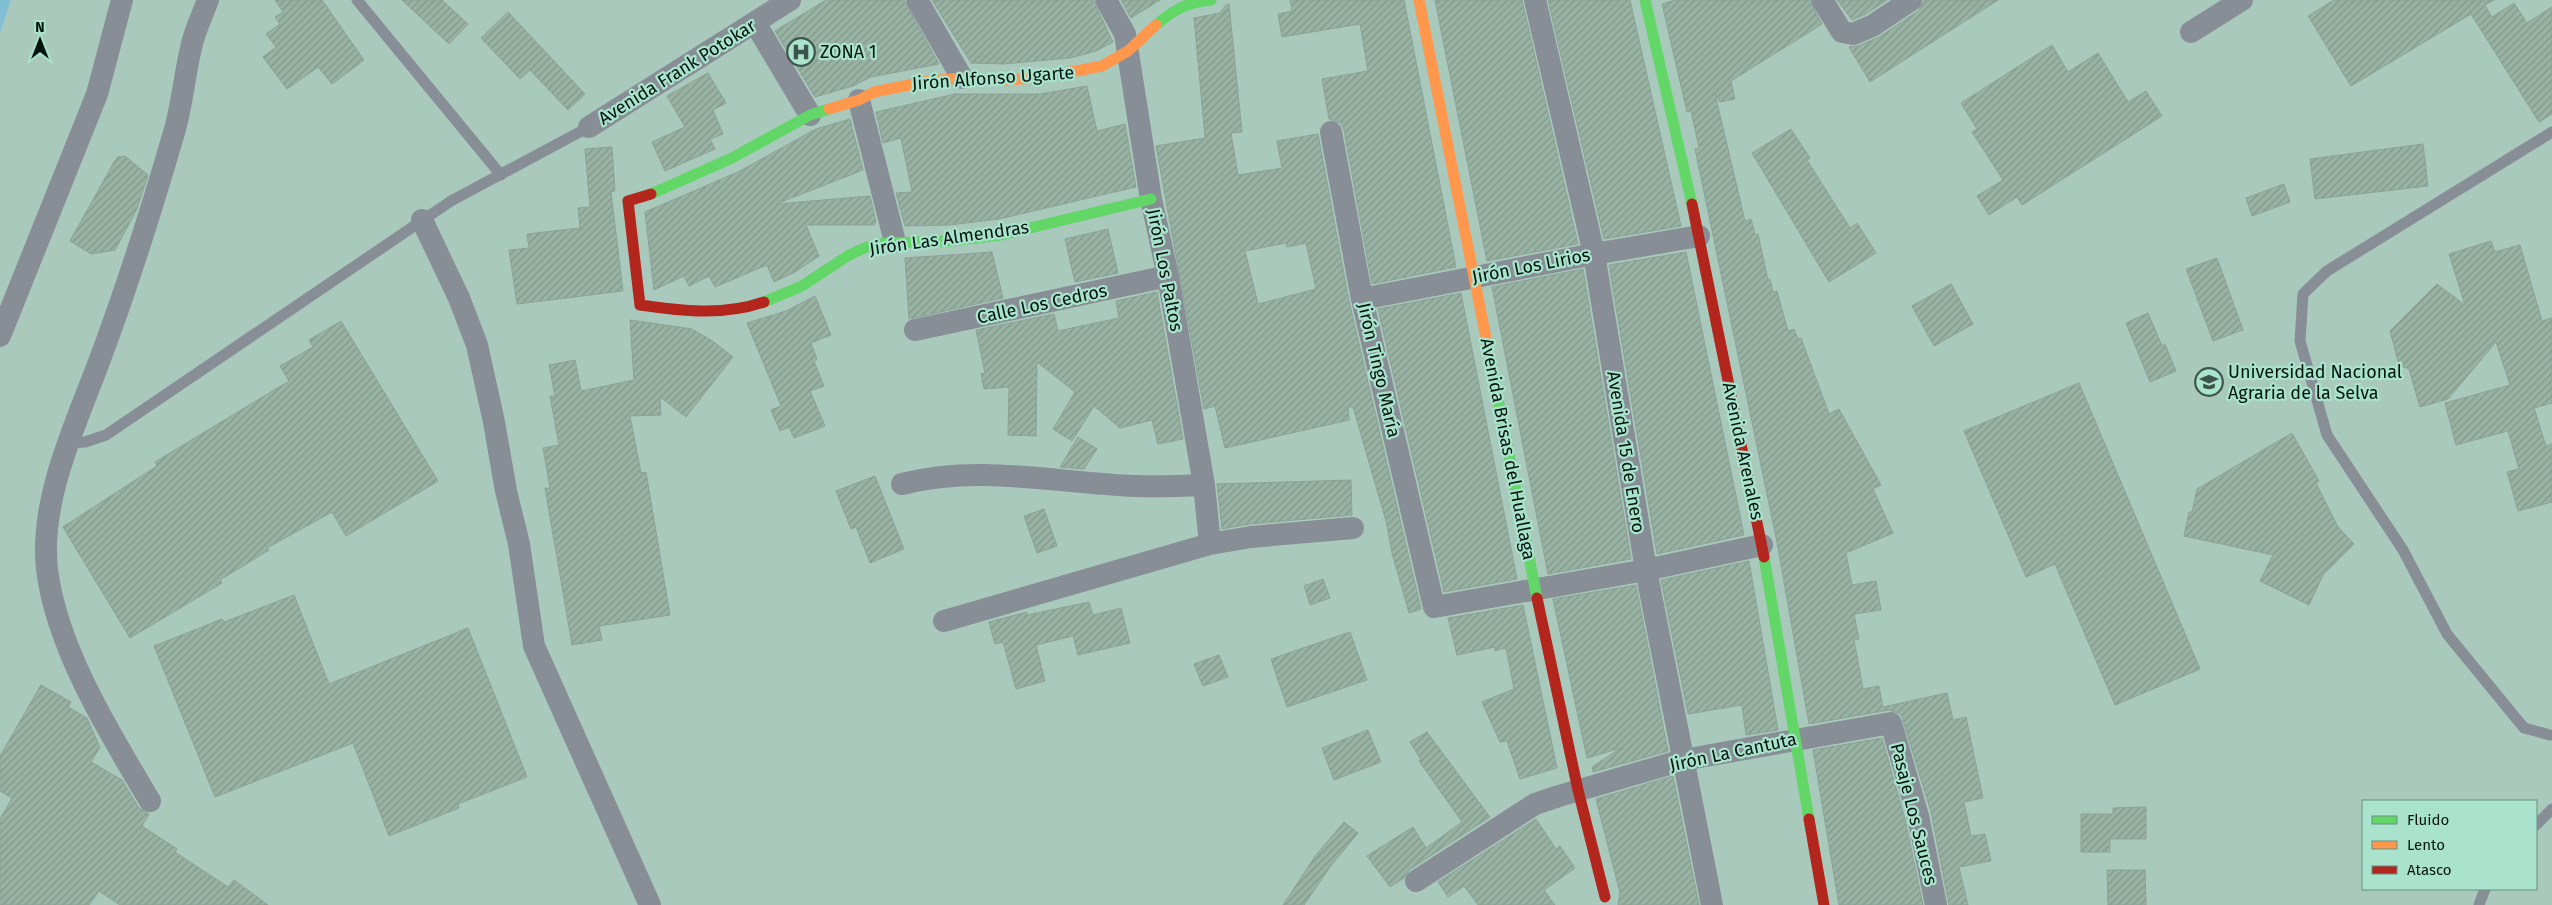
<svg xmlns="http://www.w3.org/2000/svg" width="2552" height="905" font-family="'Fira Sans',sans-serif">
<style>
.water{fill:#80bed3}
.building{fill:url(#building-hatch);stroke:#8ca296;fill-rule:evenodd}
.lines{fill:none;stroke-linecap:round;stroke-linejoin:round}
.lane{stroke:#878e96;stroke-width:11}
.street{stroke:#878e96;stroke-width:22}
.fast{stroke:#63d668;stroke-width:11}
.slow{stroke:#ff974d;stroke-width:11}
.jam{stroke:#b3261e;stroke-width:11}
.labels{text-anchor:middle;dominant-baseline:central;stroke-width:4.5;stroke-linejoin:round;paint-order:stroke}
.poi-label{font-size:18px;fill:#01150e;stroke:#a9e3cd;text-anchor:start}
.street-label{font-size:18px;fill:#01150e;stroke:#a9e3cd}
</style>
<defs>
<pattern id="building-hatch" width="6" height="6" patternUnits="userSpaceOnUse" patternTransform="scale(1.25)"><rect width="6" height="6" fill="#98b2a3"/><path d="M-1 1l2-2M0 6l6-6M5 7l2-2" fill="none" stroke="#81988b"/></pattern>
</defs>
<rect width="100%" height="100%" fill="#a9c9bc"/>
<!-- water -->
<path class="water" d="M0,0H11L0,33Z"/>
<!-- building -->
<path class="building" d="M275,0H322L364,60L332,84L318,67L287,89L263,57L276,47L266,34L280,24L275,17L283,12Z
M402,0H442L468,24L449,44Z
M826,0H904L939,64L871,77L853,86L815,97L775,31Z
M932,0H1093L1113,42L1096,51L1070,58L1003,64L971,63Z
M1121,0H1160L1131,18Z
M1290,0H1404L1456,267L1372,284L1344,130L1341,123L1329,119L1322,79L1368,71L1360,24L1282,37L1278,14L1292,11Z
M1435,0H1522L1578,244L1487,261Z
M1548,0H1630L1681,226L1604,239Z
M1675,0H1809L1822,24L1731,81L1735,99L1720,102L1715,94L1745,221L1751,219L1755,235L1758,234L1768,280L1770,279L1773,292L1777,291L1788,331L1794,329L1798,339L1801,338L1829,414L1839,409L1881,485L1873,489L1893,533L1846,553L1852,585L1876,581L1881,610L1854,614L1859,639L1854,640L1863,689L1879,686L1883,707L1947,693L1953,720L1966,717L1983,798L1964,802L1971,836L1985,834L1991,861L1959,867L1968,905H1949L1931,812L1901,714L1889,710L1809,724L1777,542L1695,149L1699,148L1691,111L1687,112L1662,4Z
M1837,0H1887L1866,14L1852,20Z
M1924,0H1998L1870,82L1849,47L1858,46L1879,37L1918,11Z
M2334,0H2494L2485,5L2492,17L2514,3L2527,23L2552,7V114L2539,122L2471,14L2351,86L2308,16Z
M1229,4L1242,132L1231,133L1238,175L1282,168L1277,141L1318,134L1349,301L1421,609L1409,613L1392,553L1386,521L1353,407H1348L1349,420L1225,448L1215,406L1204,409L1156,146L1205,138L1194,18L1220,13L1226,5ZM1286,243L1287,247L1306,243L1316,289L1258,304L1245,251Z
M508,12L585,94L568,110L530,70L520,79L481,38Z
M2052,45L2068,72L2098,53L2128,102L2146,91L2162,116L2022,205L2017,197L1989,215L1977,196L2003,180L1972,132L1977,129L1961,103Z
M708,73L726,103L713,110L723,134L710,139L715,149L665,171L652,142L685,127L667,96Z
M1087,86L1097,131L1125,124L1136,187L999,219L949,225L905,226L896,193L912,192L901,138L883,143L876,112L955,94H1040Z
M850,119L863,170L776,204L870,196L876,222L874,225H806L819,256L795,272L774,282L767,265L715,287L709,276L689,286L684,276L654,290L645,212L738,172L816,129Z
M1791,129L1810,158L1807,160L1850,228L1857,223L1876,253L1829,282L1752,153Z
M2423,144L2428,186L2315,199L2310,159Z
M612,147L615,191L611,192L623,291L517,304L509,250L529,248L527,234L580,228L578,208L590,207L585,149Z
M125,156L148,175L137,209L115,250L91,254L70,241L114,162L118,157Z
M2284,184L2290,202L2252,216L2246,198Z
M1108,229L1118,273L1075,282L1065,239Z
M2491,241L2495,252L2520,245L2542,321L2552,318V403L2534,408L2546,446L2552,444V502L2518,511L2507,472L2519,469L2508,431L2456,445L2445,403L2510,385L2496,342L2448,399L2420,407L2409,369L2399,365L2390,331L2437,284L2465,305L2449,254Z
M992,252L1003,298L909,319L905,258Z
M1686,252L1744,535L1657,554L1609,265Z
M2217,258L2243,330L2213,341L2186,269Z
M1583,269L1631,559L1548,574L1492,287Z
M1951,284L1973,324L1934,346L1912,306Z
M1157,292L1183,439L1158,444L1152,420L1120,428L1094,406L1072,441L1053,429L1075,392L1037,362L1036,436L1008,435L1009,387L984,389L981,374L985,373L976,330L1054,314L1058,331L1119,318L1116,301Z
M1461,293L1517,579L1444,592L1378,309Z
M815,296L831,335L811,343L817,359L814,361L824,386L810,391L825,426L794,438L789,427L780,431L771,410L781,406L747,323L786,311Z
M2148,313L2162,346L2165,344L2176,371L2150,382L2126,323Z
M630,320L692,329L714,342L733,357L686,417L660,397L661,415L630,416L641,473L646,472L670,615L599,626L602,640L572,645L545,488H550L543,448L559,445L550,396H555L549,365L575,360L581,391L634,380Z
M341,321L438,481L346,536L332,512L267,548L269,550L220,580L222,583L130,638L63,527L157,466L155,462L289,381L280,366L313,347L309,340Z
M2079,383L2200,669L2115,705L2055,564L2026,577L1964,431Z
M2292,433L2319,481L2316,483L2338,527L2354,544L2323,575L2309,605L2260,581L2273,555L2184,536L2189,512H2192L2197,489Z
M1078,437L1097,449L1084,469L1060,467Z
M875,476L904,549L870,563L856,527L851,529L836,491Z
M1351,480L1352,515L1250,524L1222,529L1217,484Z
M1044,509L1057,546L1037,553L1024,516Z
M1749,561L1778,730L1746,735L1742,705L1688,714L1661,580Z
M1323,579L1330,598L1310,605L1304,586Z
M1636,585L1668,751L1593,772L1592,767L1621,748L1587,758L1553,599Z
M294,595L329,684L468,628L527,777L458,804L459,808L389,836L353,743L215,797L154,646L222,619L224,622Z
M1089,602L1093,615L1121,608L1130,643L1078,655L1073,636L1036,645L1045,681L1016,689L1003,642L995,644L989,622L1027,612V615Z
M1523,605L1557,768L1520,779L1507,741L1500,742L1482,702L1514,689L1506,648L1495,651V647L1457,655L1448,618Z
M1350,632L1367,680L1287,707L1271,659Z
M1219,655L1228,677L1203,686L1194,664Z
M41,685L71,702L68,707L87,718L100,747L91,762L122,780L139,808L149,814L142,826L177,849L175,852L228,887L234,880L268,905H120L99,891L89,905H0V819L12,798L0,791V756Z
M1368,730L1381,762L1334,780L1322,748Z
M1427,732L1490,817L1409,870L1404,878L1390,887L1367,856L1413,827L1426,848L1462,822L1419,761L1421,760L1410,742Z
M1882,738L1905,819L1923,905H1839L1813,750Z
M1673,776L1699,905H1618L1620,893L1596,799Z
M2146,807V839H2110V852H2081V814H2113V808Z
M1536,819L1556,849L1560,846L1575,868L1544,890L1555,905H1478L1464,886L1448,897L1438,882Z
M1344,822L1358,833L1330,867L1304,905H1283L1316,855Z
M2107,870H2145L2146,905H2108Z"/>
<g class="lines">
<!-- lane -->
<path class="lane" d="M357,0L501,175
M68,443L85,442L106,435L451,201L589,127
M2550,735L2524,728L2447,634L2403,550L2327,435L2300,341L2303,294L2327,271L2552,132
M2536,825L2552,809
M2479,905L2485,889"/>
<!-- street -->
<path class="street" d="M917,0L962,78
M1106,0L1125,34L1151,199L1168,276L1204,485L1210,544
M1535,0L1594,254L1646,570L1712,905
M1822,0L1842,32L1853,34L1872,26L1911,0
M755,23L810,115
M2191,32L2242,0
M859,100L895,242
M589,127L790,0
M1331,132L1362,299L1434,607L1646,570L1762,545
M422,220L459,298L477,345L494,422L506,491L519,544L534,646L650,905
M1362,299L1594,254L1699,236
M915,330L1168,276
M0,336L97,94L122,0
M902,484C979,464 1056,483 1135,486C1158,487 1181,486 1204,485
M944,621L1210,544L1251,537L1353,528
M150,801C110,734 56,647 47,569C39,496 79,418 103,351C129,281 152,208 173,136C182,108 184,77 191,48C194,32 202,16 208,0
M1416,881L1535,804L1559,796L1683,760L1891,723L1918,816L1936,905"/>
<!-- fast -->
<path class="fast" d="M1645,0L1692,204
M1156,25C1173,10 1188,2 1211,0
M651,194L732,158L810,115L829,109
M764,302L802,286L849,255L867,247L886,243L950,241L1001,235L1151,199
M1490,358L1537,598
M1764,557L1809,819"/>
<!-- slow -->
<path class="slow" d="M1419,0L1490,358
M829,109L859,100L874,92L929,81L962,78L1003,80L1039,78L1102,66L1128,51L1156,25"/>
<!-- jam -->
<path class="jam" d="M651,194L628,201L640,305C681,311 724,316 764,302
M1692,204L1764,557
M1537,598L1578,790L1605,897
M1809,819L1824,905"/>
</g>
<!-- icons -->
<defs>
<symbol id="hospital-ring" viewBox="-11 -11 22 22"><circle r="9.5" fill="#a9e3cd" stroke="#3c544b" stroke-width="1.5"/><path d="M-5-5h3v3.5h4V-5h3V5h-3V1.5h-4V5h-3Z" fill="#3c544b"/></symbol>
<symbol id="university-ring" viewBox="-11 -11 22 22"><circle r="9.5" fill="#a9e3cd" stroke="#3c544b" stroke-width="1.5"/><path d="M0-5L7-2L0 1L-7-2ZM-4 1L0 2.5L4 1V4Q0 6-4 4Z" fill="#3c544b"/></symbol>
</defs>
<g fill-rule="evenodd">
<use href="#hospital-ring" x="785" y="36" width="32" height="32"/>
<use href="#university-ring" x="2193" y="366" width="32" height="32"/>
</g>
<g class="labels">
<!-- poi labels -->
<g class="poi-label">
<text x="820" y="52">ZONA 1</text>
<text x="2228" y="372">Universidad Nacional<tspan x="2228" dy="21">Agraria de la Selva</tspan></text>
</g>
<!-- street labels -->
<g class="street-label">
<text transform="translate(677 72) rotate(-32)">Avenida Frank Potokar</text>
<text transform="translate(993 78) rotate(-4)">Jirón Alfonso Ugarte</text>
<text transform="translate(949 238) rotate(-8)">Jirón Las Almendras</text>
<text transform="translate(1531 266) rotate(-11)">Jirón Los Lirios</text>
<text transform="translate(1165 270) rotate(79)">Jirón Los Paltos</text>
<text transform="translate(1042 304) rotate(-12)">Calle Los Cedros</text>
<text transform="translate(1379 370) rotate(77)">Jirón Tingo María</text>
<text transform="translate(1508 449) rotate(79)">Avenida Brisas del Huallaga</text>
<text transform="translate(1743 451) rotate(78)">Avenida Arenales</text>
<text transform="translate(1626 452) rotate(81)">Avenida 15 de Enero</text>
<text transform="translate(1733 752) rotate(-12)">Jirón La Cantuta</text>
<text transform="translate(1914 814) rotate(76)">Pasaje Los Sauces</text>
</g>
</g>
<!-- legend -->
<rect x="2362" y="800" width="175" height="90" fill="#a9e3cd" stroke="#669181"/>
<rect x="2372" y="816" width="25" height="8" fill="#63d668" stroke="#669181"/>
<text x="2407" y="825" font-size="15" fill="#01150e">Fluido</text>
<rect x="2372" y="841" width="25" height="8" fill="#ff974d" stroke="#669181"/>
<text x="2407" y="850" font-size="15" fill="#01150e">Lento</text>
<rect x="2372" y="866" width="25" height="8" fill="#b3261e" stroke="#669181"/>
<text x="2407" y="875" font-size="15" fill="#01150e">Atasco</text>
<!-- north arrow -->
<g transform="translate(40 40)" stroke="#a9e3cd" stroke-width="4" paint-order="stroke">
<path d="M0-4L9 19L0 12L-9 19Z" fill="#01150e"/>
<text y="-8" font-size="14" font-weight="bold" text-anchor="middle" fill="#01150e">N</text>
</g>
</svg>
